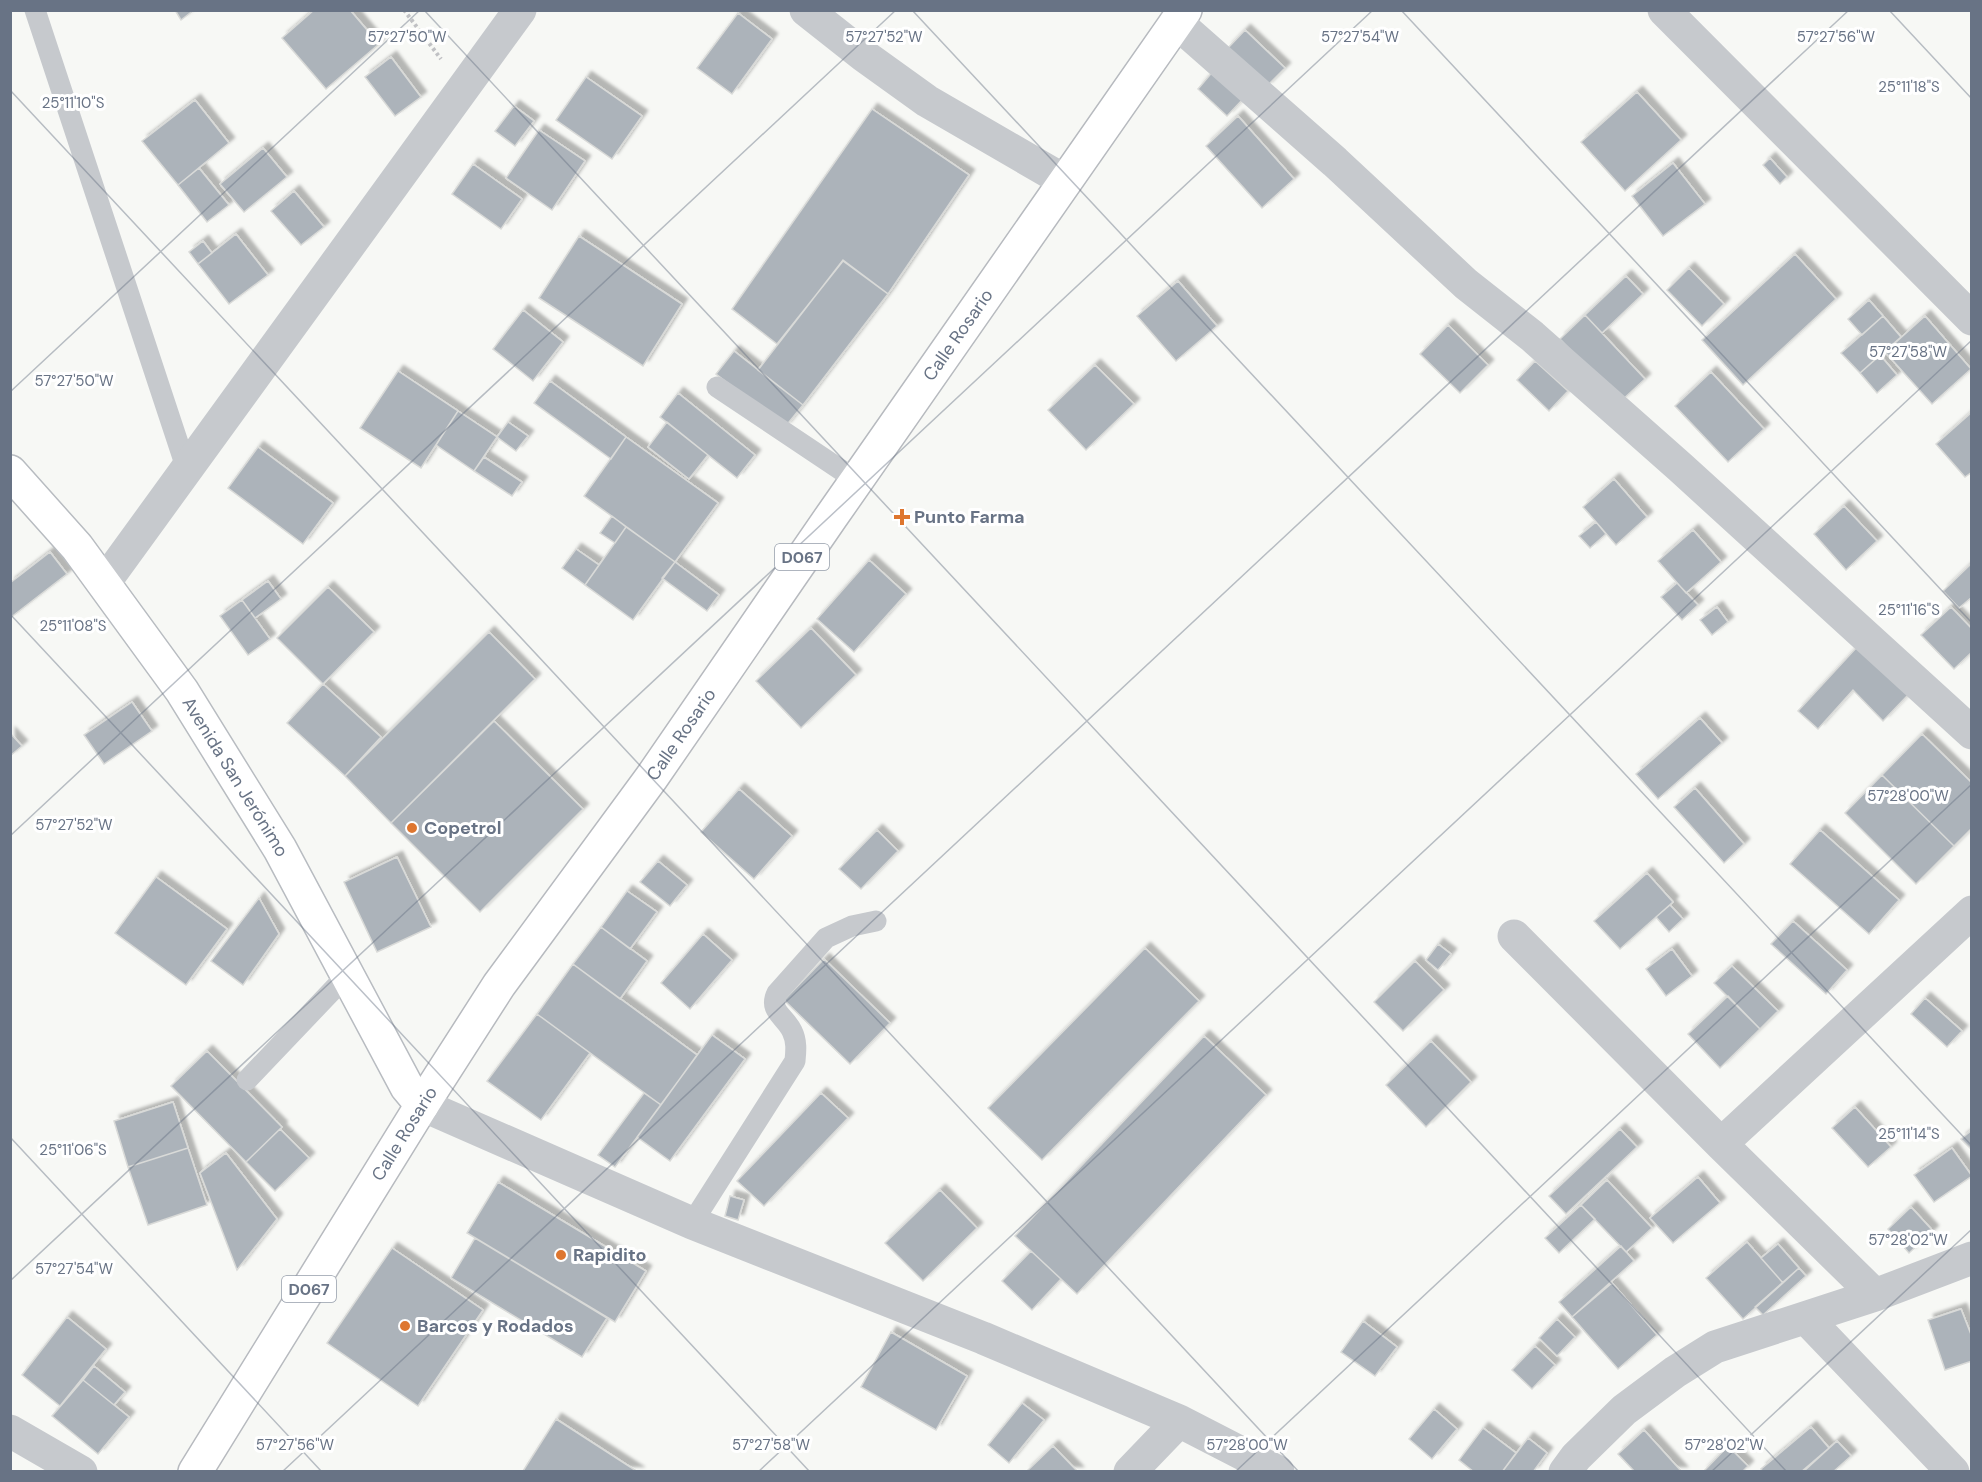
<svg xmlns="http://www.w3.org/2000/svg" width="1982" height="1482" font-family="'DM Sans',sans-serif">
<style>
.building{fill:#acb3ba;stroke:#d9dad8;stroke-width:1.5;filter:url(#shadow)}
.lines{fill:none;stroke-linecap:round;stroke-linejoin:round}
.secondary-casing{stroke:#b8bcc1;stroke-width:36}
.primary-casing{stroke:#b7babf;stroke-width:36}
.path{stroke:#c0c1c4;stroke-width:4;stroke-dasharray:3 3;stroke-linecap:butt}
.lane{stroke:#c6c9cd;stroke-width:21}
.street{stroke:#c6c9cd;stroke-width:33}
.secondary{stroke:#fff;stroke-width:33}
.primary{stroke:#fff;stroke-width:33}
.ticks{fill:none;stroke:#687385;stroke-width:1.5;stroke-opacity:0.45}
.poi-dot{fill:#de762f;stroke:#fff;stroke-width:2}
.labels{text-anchor:middle;dominant-baseline:central;stroke-width:6;stroke-linejoin:round;paint-order:stroke}
.shield{fill:#fff;stroke:#959daa;stroke-width:1.5}
.shield-label{font-size:16px;font-weight:bold;fill:#687385}
.street-label{font-size:18px;fill:#687385;stroke:#fff}
.poi-label{font-size:18px;font-weight:bold;fill:#687385;stroke:#fff;text-anchor:start}
.ticks-label{font-size:15px;text-anchor:middle;fill:#687385;stroke:#fff;stroke-width:6;stroke-linejoin:round;paint-order:stroke}
</style>
<defs>
<filter id="shadow"><feDropShadow dx="5.5" dy="-5.5" stdDeviation="1.5" flood-color="#0004"/></filter>
</defs>
<rect width="100%" height="100%" fill="#f7f8f5"/>
<!-- building -->
<path class="building" d="M175,10H194L181,20Z
M314,10H350L379,44L326,89L282,38Z
M738,13L772,39L732,94L697,68Z
M1245,30L1285,68L1266,87L1227,49Z
M391,57L421,97L395,116L365,77Z
M1214,70L1244,98L1227,116L1198,89Z
M586,77L642,116L612,159L556,120Z
M1637,92L1681,140L1625,191L1581,142Z
M195,100L229,143L178,185L142,141Z
M514,106L534,121L515,146L495,131Z
M872,109L969,175L888,294L843,261L777,344L732,309Z
M1238,116L1294,179L1262,208L1206,146Z
M539,130L585,161L552,210L506,178Z
M263,148L287,177L244,212L220,184Z
M1770,158L1787,177L1780,184L1763,165Z
M1673,163L1705,204L1663,236L1632,196Z
M473,164L522,199L501,229L452,194Z
M199,168L229,205L207,222L178,185Z
M294,191L324,227L301,245L271,211Z
M236,234L268,275L229,304L198,264Z
M579,236L682,304L643,366L539,298Z
M203,241L212,253L198,264L189,252Z
M1795,254L1836,299L1743,385L1702,340Z
M843,260L888,294L803,405L758,370Z
M1689,268L1724,304L1702,326L1667,290Z
M1626,276L1643,294L1602,333L1585,315Z
M1178,281L1217,326L1176,361L1137,316Z
M1869,300L1883,316L1862,335L1848,319Z
M523,310L563,342L533,381L493,349Z
M1585,315L1645,379L1620,402L1560,339Z
M1883,316L1901,337L1860,373L1841,353Z
M1925,316L1971,369L1932,404L1885,352Z
M1448,325L1488,365L1460,393L1420,354Z
M734,351L803,405L785,427L716,374Z
M1880,355L1897,375L1877,393L1860,373Z
M1535,361L1568,391L1549,411L1517,380Z
M1095,365L1134,404L1086,450L1048,410Z
M398,371L458,411L421,468L360,428Z
M1711,372L1764,429L1728,462L1675,406Z
M550,381L626,437L611,459L534,403Z
M678,393L755,455L737,478L660,417Z
M458,411L497,437L474,471L436,445Z
M1972,412V472L1965,477L1936,444Z
M508,422L528,436L516,451L497,437Z
M667,422L708,455L689,479L648,447Z
M626,437L718,503L675,562L584,496Z
M258,447L333,503L303,544L228,488Z
M484,457L522,482L512,496L474,471Z
M1614,479L1647,517L1616,545L1583,507Z
M1844,506L1877,541L1846,570L1814,534Z
M612,516L626,527L615,543L600,533Z
M1596,522L1606,534L1590,548L1579,536Z
M626,527L675,562L633,620L585,585Z
M1693,530L1721,562L1686,593L1658,561Z
M576,549L599,565L585,585L562,568Z
M50,552L67,574L10,618V583Z
M869,560L906,594L854,652L817,619Z
M675,562L719,595L707,611L662,578Z
M1972,563V597L1959,608L1943,591Z
M268,581L281,599L255,618L242,600Z
M1677,583L1698,605L1682,620L1661,597Z
M328,587L374,632L323,684L277,638Z
M242,600L270,639L248,655L220,616Z
M1717,607L1728,622L1712,635L1700,620Z
M1951,607L1972,629V652L1954,669L1921,635Z
M811,628L856,675L801,728L756,681Z
M489,632L535,679L391,823L345,776Z
M1857,647L1908,695L1883,721L1853,690L1818,729L1798,711Z
M323,684L381,737L345,776L287,723Z
M132,702L152,731L104,764L84,735Z
M1700,718L1722,743L1658,799L1636,774Z
M494,721L583,809L480,912L391,823Z
M10,733L22,746L10,756Z
M1922,734L1972,783V828L1954,846L1882,775Z
M1882,775L1954,846L1916,884L1845,813Z
M1695,788L1744,844L1724,863L1674,807Z
M739,789L792,836L754,879L701,832Z
M877,830L898,851L861,889L839,869Z
M1820,830L1899,900L1869,934L1790,864Z
M397,857L431,927L377,952L344,882Z
M658,861L687,885L670,906L640,882Z
M1647,873L1673,902L1620,949L1594,921Z
M156,877L227,929L186,985L115,933Z
M627,891L657,912L630,949L601,927Z
M259,898L279,934L243,985L211,961Z
M1670,905L1683,919L1669,932L1656,917Z
M1793,921L1847,970L1826,994L1771,944Z
M601,927L647,961L620,999L573,964Z
M703,934L732,960L690,1009L661,983Z
M1438,944L1451,954L1438,970L1426,960Z
M1145,948L1199,1001L1042,1160L988,1108Z
M1672,949L1692,976L1666,996L1646,969Z
M824,959L890,1023L850,1064L784,1000Z
M1415,961L1444,990L1403,1031L1374,1002Z
M573,964L697,1055L661,1105L537,1014Z
M1732,966L1778,1011L1760,1029L1714,983Z
M1728,996L1760,1029L1720,1068L1688,1034Z
M1925,998L1962,1031L1947,1047L1911,1014Z
M537,1014L590,1053L541,1120L487,1081Z
M712,1035L745,1059L670,1161L637,1137Z
M1204,1036L1266,1095L1077,1294L1015,1236Z
M1431,1041L1471,1082L1426,1127L1386,1085Z
M207,1051L282,1127L246,1162L171,1086Z
M644,1093L661,1105L615,1167L598,1155Z
M821,1093L848,1118L764,1206L737,1181Z
M173,1102L188,1148L128,1167L114,1121Z
M1855,1107L1891,1147L1868,1167L1832,1128Z
M280,1129L309,1158L275,1191L246,1162Z
M1620,1129L1637,1147L1566,1214L1549,1196Z
M1972,1130V1150L1961,1139Z
M188,1148L207,1205L148,1225L128,1167Z
M1952,1148L1972,1176L1934,1202L1914,1175Z
M226,1153L277,1219L237,1270L200,1173Z
M1698,1177L1720,1203L1673,1243L1650,1218Z
M1607,1180L1652,1228L1626,1252L1581,1205Z
M498,1182L646,1271L615,1322L467,1233Z
M940,1190L977,1228L923,1281L885,1243Z
M730,1196L744,1200L738,1220L725,1216Z
M1581,1205L1595,1219L1559,1253L1545,1238Z
M1911,1207L1933,1231L1909,1253L1888,1229Z
M475,1238L607,1318L582,1357L451,1278Z
M1747,1242L1783,1283L1743,1319L1706,1278Z
M1778,1244L1799,1268L1783,1283L1761,1258Z
M1621,1246L1634,1261L1572,1317L1559,1302Z
M392,1248L483,1310L418,1406L327,1343Z
M1031,1251L1061,1279L1032,1310L1002,1281Z
M1799,1268L1806,1276L1763,1315L1755,1307Z
M1612,1283L1657,1335L1618,1369L1572,1317Z
M1961,1309L1972,1337V1361L1945,1370L1928,1320Z
M67,1317L106,1349L60,1406L22,1375Z
M1557,1319L1575,1337L1557,1356L1539,1338Z
M1363,1321L1397,1347L1375,1376L1341,1352Z
M891,1332L967,1376L936,1430L861,1387Z
M1535,1346L1555,1365L1532,1389L1512,1370Z
M94,1366L125,1392L114,1405L83,1380Z
M83,1380L129,1417L98,1454L52,1416Z
M1022,1403L1044,1420L1009,1463L988,1445Z
M1434,1409L1457,1429L1432,1459L1409,1439Z
M556,1419L638,1472L523,1471Z
M1811,1427L1829,1448L1801,1472H1763L1761,1469Z
M1483,1428L1516,1453L1502,1472H1474L1459,1460Z
M1644,1430L1682,1472H1635L1618,1454Z
M1528,1438L1547,1453L1533,1472H1502Z
M1837,1441L1851,1456L1833,1472H1803Z
M1053,1446L1078,1472H1026Z
M1728,1446L1748,1466L1742,1472H1703Z"/>
<g class="lines">
<defs>
<g id="secondary">
<path id="s1" d="M10,472L77,547L182,691L280,849L407,1087L422,1105"/>
</g>
<g id="primary">
<path id="s2" d="M195,1472L422,1105L499,985L652,777L831,517L1185,10"/>
</g>
</defs>
<!-- secondary casing -->
<use href="#secondary" class="secondary-casing"/>
<!-- primary casing -->
<use href="#primary" class="primary-casing"/>
<!-- path -->
<path class="path" d="M404,10L441,59"/>
<!-- lane -->
<path class="lane" d="M35,10L187,470
M717,387L856,480
M247,1080L347,975
M692,1223L795,1061C796,1051 797,1041 792,1031C785,1016 768,1011 777,993L826,938L852,926L876,921"/>
<!-- street -->
<path class="street" d="M806,10L863,55L927,101L1065,181
M1664,10L1972,319
M1176,22L1335,162L1466,284L1532,336L1680,467L1972,733
M104,583L520,10
M1514,936L1721,1144L1875,1295
M422,1105L692,1223L983,1338L1179,1421L1278,1472
M1721,1144L1972,912
M1806,1318L1953,1472
M10,1431L81,1472
M1130,1472L1179,1421
M1565,1472L1576,1457L1624,1410L1675,1372L1715,1347L1875,1295L1972,1258"/>
<!-- secondary -->
<use href="#secondary" class="secondary"/>
<!-- primary -->
<use href="#primary" class="primary"/>
</g>
<!-- ticks -->
<path class="ticks" d="M424,10L1787,1472M912,10L1972,1146M1401,10L1972,623M1889,10L1972,99M10,90L1299,1472M10,392L420,10M10,614L810,1472M10,836L896,10M10,1137L322,1472M10,1281L1373,10M282,1472L1849,10M758,1472L1972,340M1235,1472L1972,784M1711,1472L1972,1229"/>
<!-- markers -->
<g class="poi-dot">
<path d="M899 508h6v6h6v6h-6v6h-6v-6h-6v-6h6z"/>
<circle cx="412" cy="828" r="6"/>
<circle cx="561" cy="1255" r="6"/>
<circle cx="405" cy="1326" r="6"/>
</g>
<g class="labels">
<!-- shield labels -->
<g class="shield">
<rect x="775" y="544" width="54" height="26" rx="4.5"/>
<rect x="282" y="1276" width="54" height="26" rx="4.5"/>
</g>
<g class="shield-label">
<text x="802" y="557">D067</text>
<text x="309" y="1289">D067</text>
</g>
<!-- street labels -->
<g class="street-label">
<text stroke="none"><textPath href="#s2" startOffset="1370">Calle Rosario</textPath></text>
<text stroke="none"><textPath href="#s2" startOffset="884">Calle Rosario</textPath></text>
<text stroke="none"><textPath href="#s1" startOffset="380">Avenida San Jerónimo</textPath></text>
<text stroke="none"><textPath href="#s2" startOffset="398">Calle Rosario</textPath></text>
</g>
<!-- poi labels -->
<g class="poi-label">
<text x="914" y="517">Punto Farma</text>
<text x="424" y="828">Copetrol</text>
<text x="573" y="1255">Rapidito</text>
<text x="417" y="1326">Barcos y Rodados</text>
</g>
</g>
<g class="ticks-label">
<text x="407" y="42">57°27'50"W</text>
<text x="884" y="42">57°27'52"W</text>
<text x="1360" y="42">57°27'54"W</text>
<text x="1836" y="42">57°27'56"W</text>
<text x="1909" y="92">25°11'18"S</text>
<text x="73" y="108">25°11'10"S</text>
<text x="1908" y="357">57°27'58"W</text>
<text x="74" y="386">57°27'50"W</text>
<text x="1909" y="615">25°11'16"S</text>
<text x="73" y="631">25°11'08"S</text>
<text x="1908" y="801">57°28'00"W</text>
<text x="74" y="830">57°27'52"W</text>
<text x="1909" y="1139">25°11'14"S</text>
<text x="73" y="1155">25°11'06"S</text>
<text x="1908" y="1245">57°28'02"W</text>
<text x="74" y="1274">57°27'54"W</text>
<text x="295" y="1450">57°27'56"W</text>
<text x="771" y="1450">57°27'58"W</text>
<text x="1247" y="1450">57°28'00"W</text>
<text x="1724" y="1450">57°28'02"W</text>
</g>
<!-- border -->
<rect width="1982" height="1482" fill="none" stroke="#687385" stroke-width="24"/>
</svg>
